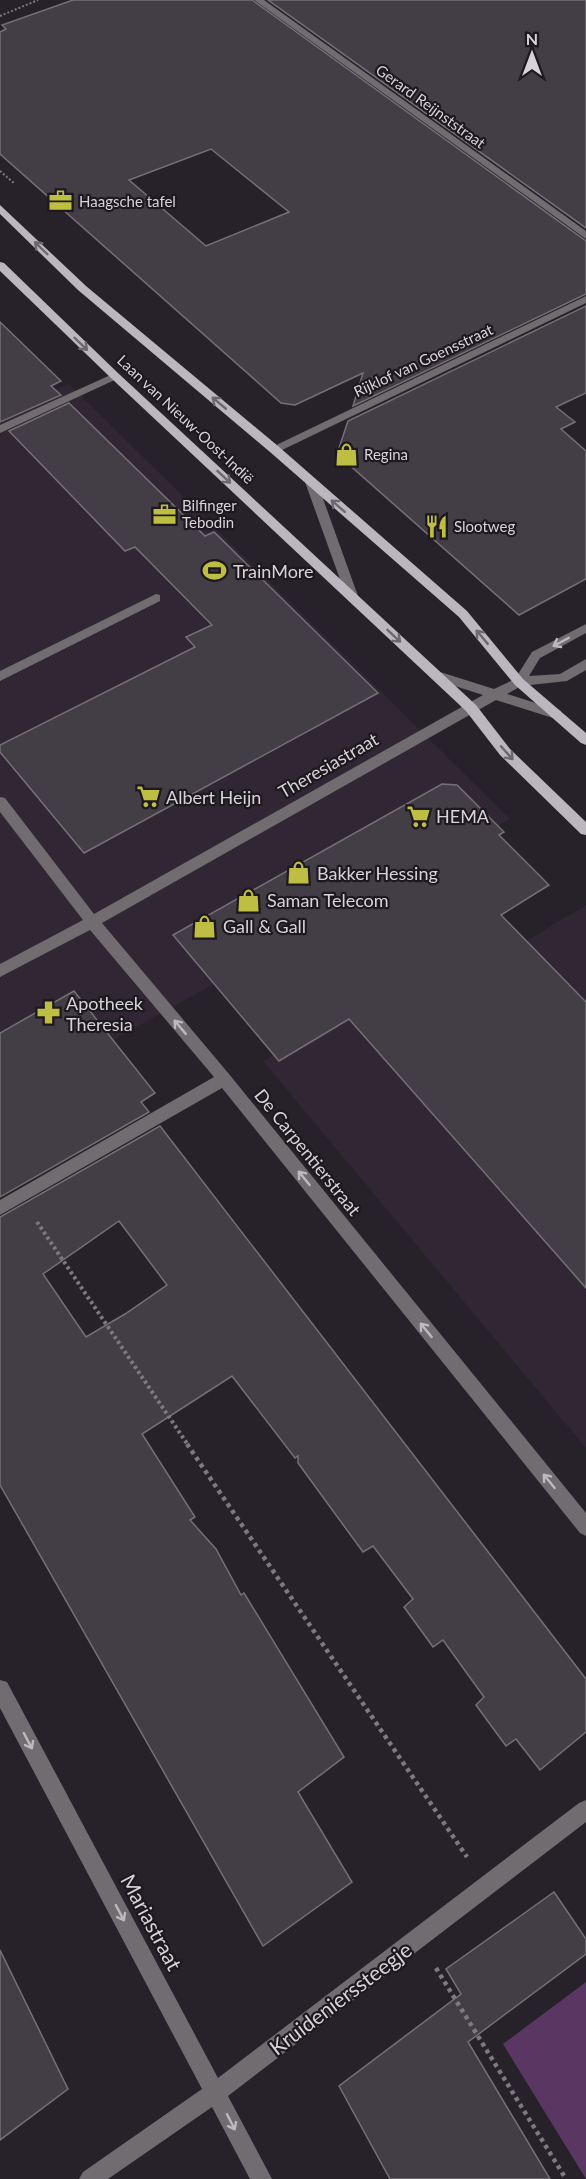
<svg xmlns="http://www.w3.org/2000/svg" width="586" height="2179" font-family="Lato,sans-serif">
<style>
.built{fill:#312734}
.green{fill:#593762}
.building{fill:#433d45;stroke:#766f78;stroke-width:1.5;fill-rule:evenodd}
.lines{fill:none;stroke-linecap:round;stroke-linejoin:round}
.path-far2{stroke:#7d797f;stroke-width:2;stroke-dasharray:2 2;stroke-linecap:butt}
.path-far1{stroke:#7d797f;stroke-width:4;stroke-dasharray:3 3;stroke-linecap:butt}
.path{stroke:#7d797f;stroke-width:4.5;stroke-dasharray:4 4;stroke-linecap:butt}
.minor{fill:#706c70;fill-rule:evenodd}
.major{fill:#bcb6be;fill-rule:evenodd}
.oneway{stroke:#6d676e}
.oneway2{stroke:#bdb9be}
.labels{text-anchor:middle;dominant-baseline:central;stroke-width:4.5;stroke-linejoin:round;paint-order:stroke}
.far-street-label{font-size:15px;fill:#d7d3d8;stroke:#1e181f}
.far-poi-label{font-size:15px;fill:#d7d3d8;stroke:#1e181f;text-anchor:start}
.poi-label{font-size:18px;fill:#d7d3d8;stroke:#1e181f;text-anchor:start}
.street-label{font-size:18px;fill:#d7d3d8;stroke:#1e181f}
.near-street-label{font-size:21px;fill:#d7d3d8;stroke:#1e181f}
</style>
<rect width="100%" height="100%" fill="#272229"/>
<!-- built -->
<path class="built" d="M69,384L510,819L0,1103V415Z
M586,905V1448L263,1061L418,971L441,993Z"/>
<!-- green -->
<path class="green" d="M586,1982V2179L503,2044Z"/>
<!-- building -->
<path class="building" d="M73,0H252L586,241V294L353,406L363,373L295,405L281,403L0,154V32L6,29L2,25ZM211,149L289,212L206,246L129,180Z
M268,0H586V228Z
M586,306V393L556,407L575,422L561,429L586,451V579L519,615L337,454L348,421Z
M0,322L61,381L51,386L61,395L0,422Z
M69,403L205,536L214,532L378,693L84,853L0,752V745L195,647L186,637L212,625L135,547L125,551L9,431Z
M442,784L457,785L504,832L499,835L549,885L501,915L586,1002V1288L349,1019L279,1061L173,935Z
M74,991L155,1093L141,1102L149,1112L0,1197V1033Z
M160,1126L586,1679V1732L540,1770L516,1739L506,1746L476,1705L484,1697L443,1640L433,1647L404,1607L413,1599L373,1546L363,1552L298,1463V1456L295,1458L232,1376L142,1434L195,1517L190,1520L216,1549L241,1595L244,1593L344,1757L298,1792L352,1882L263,1946L0,1485V1217ZM119,1221L167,1285L125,1314L86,1337L43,1274Z
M554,1892L586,1939V1954L468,2042L550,2179H390L339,2086L461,1994L446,1969Z
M0,1950L68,2089L0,2140Z"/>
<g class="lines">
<!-- path-far2 -->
<path class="path-far2" d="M0,16L38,0
M0,171L15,184"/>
<!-- path-far1 -->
<path class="path-far1" d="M37,1222L188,1445"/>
<!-- path -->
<path class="path" d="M187,1444L467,1857
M436,1968L566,2179"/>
<!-- minor -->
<path class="minor" d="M254,0H264L586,231V239Z
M586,296V303L278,452H270L268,449Z
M115,373L120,376L119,378L0,433V425Z
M311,478L317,482L358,596L356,599H348L346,596L305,482Z
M156,594L160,595V601L0,681V671Z
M586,624V633L540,658L529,676L560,674L586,659V670L567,681L521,686L507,694L561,711L562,714L561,717L556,719L496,700L102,923L229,1074L586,1513V1536L580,1533L222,1088L0,1215V1200L214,1077L90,930L0,977V964L83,920L0,812V797L5,798L94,914L483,695L433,679L431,676L433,673L437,671L494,689L515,679L532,652Z
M0,1680L7,1682L218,2078L579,1803L586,1800V1822L228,2096L272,2179H250L212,2107L108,2179H79L83,2172L202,2089L0,1708Z"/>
<!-- major -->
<path class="major" d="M0,205L86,286L278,446L467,611L523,679L586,733V745L581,743L515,685L459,617L270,452L78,290L0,214Z
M0,262L4,263L119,374L476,705L510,749L586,822V835L581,834L500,755L466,711L111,378L0,271Z"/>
</g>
<!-- one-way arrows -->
<defs><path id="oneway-shaft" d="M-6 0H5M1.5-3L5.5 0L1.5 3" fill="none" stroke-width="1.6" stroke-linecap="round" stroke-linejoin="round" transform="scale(1.5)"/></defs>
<g class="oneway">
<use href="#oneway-shaft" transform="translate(41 248) rotate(-136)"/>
<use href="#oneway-shaft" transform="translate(81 344) rotate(44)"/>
<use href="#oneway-shaft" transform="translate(219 403) rotate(-140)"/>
<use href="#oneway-shaft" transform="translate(224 477) rotate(43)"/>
<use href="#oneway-shaft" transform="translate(338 506) rotate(-139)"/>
<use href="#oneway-shaft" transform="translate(394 636) rotate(43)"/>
<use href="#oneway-shaft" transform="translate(482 637) rotate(-130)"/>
<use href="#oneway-shaft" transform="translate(507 753) rotate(48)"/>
</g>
<g class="oneway2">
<use href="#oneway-shaft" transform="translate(561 642) rotate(152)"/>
<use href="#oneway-shaft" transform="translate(180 1027) rotate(-130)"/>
<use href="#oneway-shaft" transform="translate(304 1178) rotate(-129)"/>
<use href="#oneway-shaft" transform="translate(426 1330) rotate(-129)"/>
<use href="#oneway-shaft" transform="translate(549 1481) rotate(-129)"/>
<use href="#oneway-shaft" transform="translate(28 1741) rotate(62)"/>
<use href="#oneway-shaft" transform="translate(120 1913) rotate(62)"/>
<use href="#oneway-shaft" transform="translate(231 2122) rotate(63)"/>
</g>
<!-- icons -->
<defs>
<symbol id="office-bare" viewBox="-9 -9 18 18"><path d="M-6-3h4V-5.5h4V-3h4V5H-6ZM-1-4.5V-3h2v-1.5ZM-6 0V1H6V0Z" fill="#bebe42" stroke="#1e181f" stroke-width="2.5" paint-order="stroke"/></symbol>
<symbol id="shop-bare" viewBox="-9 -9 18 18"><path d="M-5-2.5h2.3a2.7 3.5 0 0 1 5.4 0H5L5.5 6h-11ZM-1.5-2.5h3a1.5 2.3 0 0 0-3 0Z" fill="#bebe42" stroke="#1e181f" stroke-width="2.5" paint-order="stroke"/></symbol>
<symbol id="restaurant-bare" viewBox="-9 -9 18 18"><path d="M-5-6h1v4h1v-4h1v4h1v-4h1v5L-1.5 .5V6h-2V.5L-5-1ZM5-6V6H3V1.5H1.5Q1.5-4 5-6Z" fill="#bebe42" stroke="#1e181f" stroke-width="2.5" paint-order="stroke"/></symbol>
<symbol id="stadium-bare" viewBox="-9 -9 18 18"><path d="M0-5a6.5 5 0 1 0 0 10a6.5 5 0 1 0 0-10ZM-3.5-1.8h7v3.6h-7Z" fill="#bebe42" stroke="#1e181f" stroke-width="2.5" paint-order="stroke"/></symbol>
<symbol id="supermarket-bare" viewBox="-9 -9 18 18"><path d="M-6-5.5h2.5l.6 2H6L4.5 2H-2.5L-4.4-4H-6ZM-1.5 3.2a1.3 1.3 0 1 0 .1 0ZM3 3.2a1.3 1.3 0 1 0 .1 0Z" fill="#bebe42" stroke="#1e181f" stroke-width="2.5" paint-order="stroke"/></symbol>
<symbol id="pharmacy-bare" viewBox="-9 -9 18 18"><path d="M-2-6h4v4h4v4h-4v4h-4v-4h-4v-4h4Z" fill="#bebe42" stroke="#1e181f" stroke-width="2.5" paint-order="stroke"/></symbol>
</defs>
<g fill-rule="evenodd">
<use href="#office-bare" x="44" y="184" width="33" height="33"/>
<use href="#shop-bare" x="330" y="438" width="33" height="33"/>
<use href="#office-bare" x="148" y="498" width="33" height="33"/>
<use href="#restaurant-bare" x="420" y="510" width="33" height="33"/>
<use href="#stadium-bare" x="198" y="554" width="33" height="33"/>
<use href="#supermarket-bare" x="132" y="780" width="33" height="33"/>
<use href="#supermarket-bare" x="402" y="800" width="33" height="33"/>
<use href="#shop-bare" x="282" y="856" width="33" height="33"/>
<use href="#shop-bare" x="232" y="884" width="33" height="33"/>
<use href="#shop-bare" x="188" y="910" width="33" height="33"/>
<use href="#pharmacy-bare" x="32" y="996" width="33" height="33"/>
</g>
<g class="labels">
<!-- far-street labels -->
<g class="far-street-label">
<text transform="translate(431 106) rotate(36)">Gerard Reijnststraat</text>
<text transform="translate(423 360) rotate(-25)">Rijklof van Goensstraat</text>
<text transform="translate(186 419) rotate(43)">Laan van Nieuw-Oost-Indië</text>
</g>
<!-- far-poi labels -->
<g class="far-poi-label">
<text x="79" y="201">Haagsche tafel</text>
<text x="364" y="454">Regina</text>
<text x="182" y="505">Bilfinger<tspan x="182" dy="17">Tebodin</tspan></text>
<text x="454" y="526">Slootweg</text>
</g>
<!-- poi labels -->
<g class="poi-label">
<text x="233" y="571">TrainMore</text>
<text x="166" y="797">Albert Heijn</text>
<text x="436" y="816">HEMA</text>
<text x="317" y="873">Bakker Hessing</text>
<text x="267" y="900">Saman Telecom</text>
<text x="223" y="926">Gall &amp; Gall</text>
<text x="66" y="1003">Apotheek<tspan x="66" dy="21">Theresia</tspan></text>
</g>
<!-- street labels -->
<g class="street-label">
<text transform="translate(328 765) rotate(-30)">Theresiastraat</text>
<text transform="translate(308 1152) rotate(51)">De Carpentierstraat</text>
</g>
<!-- near-street labels -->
<g class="near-street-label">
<text transform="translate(152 1922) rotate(62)">Mariastraat</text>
<text transform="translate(340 1998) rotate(-37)">Kruidenierssteegje</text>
</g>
</g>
<!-- north arrow -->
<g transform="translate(532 54)" stroke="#1e181f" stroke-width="4.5" paint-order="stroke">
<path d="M0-4.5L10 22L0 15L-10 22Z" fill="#d7d3d8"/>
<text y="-9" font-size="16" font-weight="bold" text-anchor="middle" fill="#d7d3d8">N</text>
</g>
</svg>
